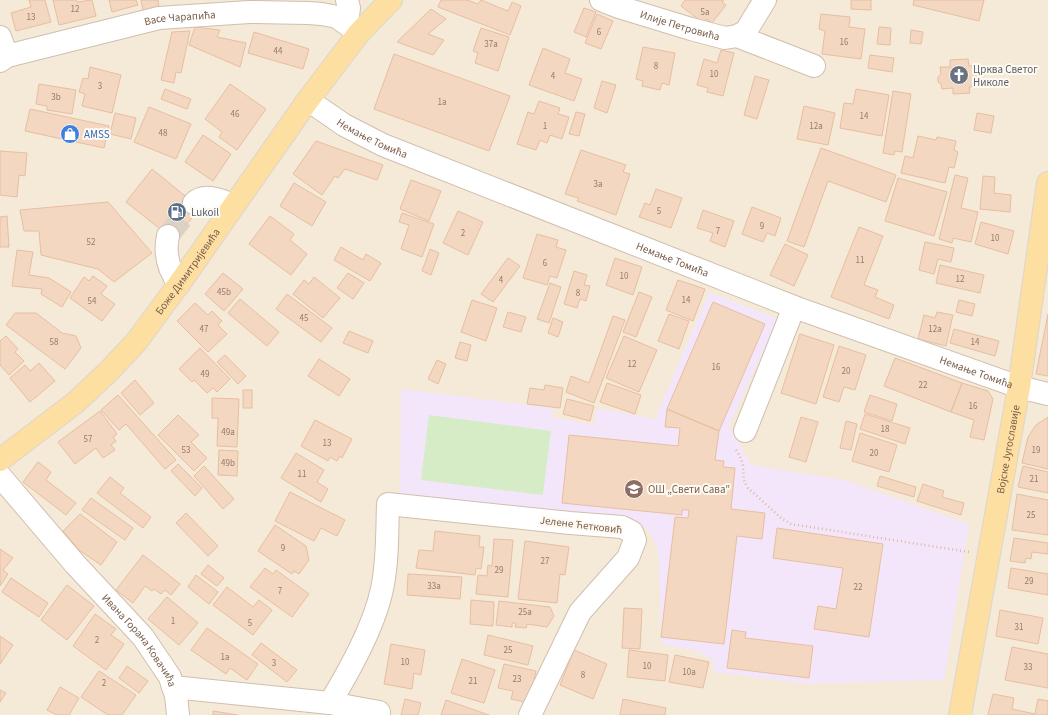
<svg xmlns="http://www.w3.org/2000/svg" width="1048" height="715" font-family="'Source Sans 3',sans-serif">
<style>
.residential{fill:#f5e9d8}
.education{fill:#f4e6fa}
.green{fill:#d5ecc7}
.building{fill:#f4d7c1;stroke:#e7bea0}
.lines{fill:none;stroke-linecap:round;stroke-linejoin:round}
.minor-tunnel{stroke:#dcd1c2;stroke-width:22;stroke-dasharray:22 11;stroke-linecap:butt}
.minor-casing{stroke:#d1bfae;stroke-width:24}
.major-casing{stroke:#dcd5d0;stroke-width:24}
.path{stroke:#dabaa3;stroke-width:2.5;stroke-dasharray:1 3;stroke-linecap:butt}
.minor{stroke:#fff;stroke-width:22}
.major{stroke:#fddfa2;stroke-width:22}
.labels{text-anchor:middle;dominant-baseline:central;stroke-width:4;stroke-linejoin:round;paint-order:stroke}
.number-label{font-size:9px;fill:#987c68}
.street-label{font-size:11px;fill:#7a5e4b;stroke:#fffaf1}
.worship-label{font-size:11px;fill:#5b616d;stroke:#fffaf1;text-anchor:start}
.shop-label{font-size:11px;fill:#366cbe;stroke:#fffaf1;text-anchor:start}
.service-label{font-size:11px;fill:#4e5e75;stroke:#fffaf1;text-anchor:start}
.education-label{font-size:11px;fill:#785e54;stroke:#fffaf1;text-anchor:start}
</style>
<rect width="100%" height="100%" fill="#fdf7ea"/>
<!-- residential -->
<path class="residential" d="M0,0H1048V715H0Z"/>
<!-- education -->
<path class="education" d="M709,292L778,319L729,426L751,465L844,480L969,524L944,680L808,684L714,672L713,660L693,650L661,644L659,561L656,545L653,538L648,531L642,525L633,520L400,497L401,389L554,408L552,417L594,425L597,408L655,419Z"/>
<!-- green -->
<path class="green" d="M429,415L551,431L543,495L421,480Z"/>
<!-- building -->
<path class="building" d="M29,0H45L51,22L16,31L11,13L31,7Z
M53,0H76L77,2L92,0L96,16L59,25Z
M109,0H136L138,5L112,12Z
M141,0H158L159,7L143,10Z
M441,0H467L478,4L481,0L508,11L512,2L521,6L510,35L438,7Z
M685,0H724L722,2L726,5L712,23L706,19L703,23L681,6Z
M851,0H871V10L851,9Z
M914,0H984L979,21L913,5Z
M584,8L596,12L586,37L574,32Z
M431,9L446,19L428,34L444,40L433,55L397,42Z
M597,14L613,21L601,49L585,43Z
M821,14L850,17L849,27L865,29L861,59L822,54L825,31L819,29Z
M195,27L220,30L217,37L246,43L240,67L189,45Z
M879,27L891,28L890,45L877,44Z
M481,28L509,37L498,71L475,63L478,53L473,51Z
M911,30L923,32L921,44L910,43Z
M190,31L181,73L176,72L174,83L161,80L172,32Z
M254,32L309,49L303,69L248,53Z
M643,47L675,53L669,85L662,83L660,90L642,86L643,81L636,79Z
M543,48L570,59L565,73L582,79L574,101L529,85Z
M721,50L734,53L723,96L707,92L708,88L697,85L704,59L717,63Z
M394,54L510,96L489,151L374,109Z
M870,55L894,58L892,72L868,68Z
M968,59L969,66L978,65L980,86L969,87L970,93L953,94V88L942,89L941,84L938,82V77L941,74L940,67H950V60Z
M90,67L121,75L112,113L82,106L85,94L79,92L83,78L88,79Z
M755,76L769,80L757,119L744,115Z
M602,81L616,85L607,113L594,108Z
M39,84L76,90L72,114L47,110V106L36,104Z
M230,84L266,109L237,150L219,137L222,132L205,119Z
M165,89L191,99L187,109L161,99Z
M856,89L889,95L882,136L840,128L844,103L853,104Z
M893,91L911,94L902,152L895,151L894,155L883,153Z
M539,101L560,108L558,114L569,117L562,139L550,135L547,143L540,140L536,150L517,144L528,112L534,114Z
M804,106L835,113L828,145L797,139Z
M149,107L191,124L176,159L134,142Z
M30,109L109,126L104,148L25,131Z
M576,112L585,114L579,136L569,134Z
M115,113L136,118L131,139L110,134Z
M977,113L994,116L991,133L974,130Z
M203,135L231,154L213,181L185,162Z
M918,136L936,140L937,137L956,141L954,150L958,152L954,168L949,167L945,183L901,173L905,156L913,158Z
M316,141L383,165L377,180L345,169L338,178L335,176L322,195L293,174Z
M821,148L896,175L886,202L828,181L804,247L787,241Z
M581,150L626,165L623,172L630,174L616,215L577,201L579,198L565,194Z
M0,151L27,153L25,176L19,175L17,197L0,195Z
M152,169L200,208L174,240L126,202Z
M955,175L968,178L961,208L978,212L971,242L953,238L952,243L939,239Z
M983,176L995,177L994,193L1011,195L1010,212L980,209Z
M898,178L947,192L934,236L885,221Z
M411,180L441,191L429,221L400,209Z
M294,183L326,202L312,226L280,206Z
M656,189L682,198L671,228L639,217L645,203L650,205Z
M108,202L152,253L114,282L98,269L41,255L39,231H24L20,210Z
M752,207L781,218L775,236L767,233L763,242L742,234Z
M703,210L734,221L725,247L710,241L713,233L697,228Z
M458,211L483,222L468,255L443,243Z
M402,213L434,224L422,257L401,249L409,225L399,222Z
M7,216L9,247H0V217Z
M270,216L294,234L290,240L307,254L291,275L249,244Z
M981,222L1014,231L1008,254L975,244Z
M859,227L883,236L864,285L878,290L875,297L894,305L889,319L831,297Z
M537,234L558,240L556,247L566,250L557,278L550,276L547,285L523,278Z
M925,242L954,248L951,262L938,259L934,274L919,270Z
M785,244L808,255L794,286L770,275Z
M341,247L363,260L366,254L381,263L370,281L334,260Z
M430,249L439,253L431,275L422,271Z
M17,250L33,252L29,275L49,278L71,292L62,307L41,294L42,289L12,286Z
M508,258L520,266L493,302L481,294Z
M615,258L642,267L633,295L606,285Z
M940,265L984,275L980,293L936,283Z
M574,271L587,275L584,285L590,286L586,301L580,299L577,308L564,304Z
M223,273L243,289L224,311L205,294Z
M348,273L364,283L353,299L337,288Z
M93,276L107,286L101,294L115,304L102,321L70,298L84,277L89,281Z
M314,277L340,298L323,318L293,294L304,280L309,284Z
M678,280L705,289L693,321L666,310Z
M550,283L561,287L549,323L537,319Z
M639,292L652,297L636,337L623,332Z
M287,294L332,328L321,342L276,309Z
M240,299L279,332L267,346L228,313Z
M472,300L497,308L486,341L461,332Z
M959,300L975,304L972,316L956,312Z
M713,302L765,324L719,431L667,409Z
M195,303L208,315L212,311L222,321L218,325L227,334L208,352L177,321Z
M508,312L526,317L521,332L503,327Z
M937,312L953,315L946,346L918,339L924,315L935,318Z
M15,313H36L62,333L76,336L81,348L65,369L6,325Z
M669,314L689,321L679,349L658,341Z
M1048,314V376L1036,374Z
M613,316L625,320L594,403L566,392L571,376L589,383Z
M553,318L563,322L558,337L548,333Z
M954,329L999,341L995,356L950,343Z
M349,331L373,341L368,353L343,343Z
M800,334L834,345L816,404L781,393Z
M6,336L18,349L15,352L24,361L9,375L0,365V341Z
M624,336L657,350L639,392L606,378Z
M460,342L471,345L467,361L455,358Z
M839,346L866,355L855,390L844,387L839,402L823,397Z
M200,348L230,379L217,392L213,388L207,393L194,380L192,382L179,369Z
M225,355L246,376L238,384L217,362Z
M895,358L962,383L951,412L884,386Z
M319,359L350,379L339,396L308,376Z
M437,360L446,364L438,384L428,379Z
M39,363L55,381L30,402L10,378L25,365L30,371Z
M135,380L154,403L140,415L121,393Z
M607,383L641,395L635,414L600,402Z
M962,383L988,391L993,399L984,440L970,437L974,420L951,412Z
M545,385L563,388L560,408L527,404L530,388L544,390Z
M243,390H252V408H243Z
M118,395L176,460L165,469L126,424L119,430L101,410Z
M870,395L897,404L892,421L864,412Z
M212,398L239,399L237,447L217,446L218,418H212Z
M567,399L594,406L590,421L563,414Z
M667,409L719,431L715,460L724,461L723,467L735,468L731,509L765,513L762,539L737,536L724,644L661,637L675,517L688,518L689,510H682V515L562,503L569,435L678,446L680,428L665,427Z
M100,411L117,434L113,437L116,441L111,445L115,450L103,458L96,448L75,464L58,442Z
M865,414L910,428L905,444L860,429Z
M178,415L199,435L191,442L207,458L194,471L158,435Z
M801,417L818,422L806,462L789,457Z
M1048,417V469L1022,463L1028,437L1036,425Z
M315,420L352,439L342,458L340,456L337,461L330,457L328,461L301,446Z
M846,421L857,424L851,450L840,448Z
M860,433L897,445L889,472L852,461Z
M219,450L238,451L237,476L218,475Z
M296,453L324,470L317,482L328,489L321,502L281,478Z
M38,462L51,472L46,480L76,503L66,515L23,482Z
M178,464L202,488L195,496L171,471Z
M204,466L234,499L223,509L194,476Z
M1023,466L1048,472V493L1018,487Z
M880,476L916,487L914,497L877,486Z
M110,477L124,488L120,493L151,517L143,528L97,493Z
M923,484L944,491L942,497L964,503L961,515L917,501Z
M290,492L345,520L337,536L321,528L314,541L275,521Z
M1017,494L1048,500V535L1012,530Z
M91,498L133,528L125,540L82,510Z
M186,513L218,546L208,556L176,523Z
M80,514L117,542L101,565L79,550L63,531Z
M275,525L306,546L309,560L299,574L294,571L292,574L258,551Z
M777,528L883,544L869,637L814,629L818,606L836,609L843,568L773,558Z
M435,531L480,536L479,547H484L481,569L476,568L475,575L416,568L419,550L433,551Z
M1014,538L1048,543V554L1032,552L1031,559L1026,558L1025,563L1010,561Z
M494,539L513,540L508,597L476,594L478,575L487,576L488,565L492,566Z
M525,541L569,547L565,575L560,574L557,603L518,599Z
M0,549L13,558L3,570L8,574L0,586Z
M143,555L180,584L171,595L165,590L161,594L154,589L152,591L145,586L133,603L116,590Z
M208,565L224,578L217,586L201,574Z
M265,568L273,574L276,570L309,594L292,617L250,587Z
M1011,568L1048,574V595L1008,588Z
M408,574L462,577L460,599L407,595Z
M196,575L218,592L209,604L188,587Z
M11,578L48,603L39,617L2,592Z
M67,585L94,606L67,640L41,620Z
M227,587L253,607L259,600L272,610L253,635L213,605Z
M167,597L198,623L179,645L148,619Z
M471,600L494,602L493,626L470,624Z
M499,601L550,607L554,616L547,627L527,624L526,628L515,627L516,623H512V627L496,625Z
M624,608L642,609L640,649L622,648Z
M1000,610L1043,618L1038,644L996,636Z
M95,614L116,629L111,635L124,644L106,670L73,646Z
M207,628L258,664L247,680L230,668L226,674L191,650Z
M732,630L746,632L745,638L813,646L809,678L727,668Z
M488,635L533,646L528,665L484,655Z
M0,636L13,645L0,664Z
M261,643L297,670L287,682L252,655Z
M391,644L425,650L421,675L414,673L412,689L384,684Z
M1012,647L1048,654V688L1005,680Z
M574,650L607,664L593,699L560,685Z
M629,650L668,655L665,681L627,677Z
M675,655L709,662L703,688L669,682Z
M462,659L495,670L484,703L451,693Z
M504,664L536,671L529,703L511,699L513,691L498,688Z
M127,666L148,681L139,693L119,678Z
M99,671L136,695L122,715H108L81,697Z
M60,687L79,698L69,715H57L47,710Z
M0,690L6,693L0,702Z
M993,694L1014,698L1012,709L1035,714L1038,699L1048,701V715H988Z
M405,699L421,703L418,715H401Z
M623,699L666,708L665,715H620Z
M446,700L489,715H441Z
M213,711L238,715H213Z"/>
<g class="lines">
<!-- minor-tunnel -->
<path class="minor-tunnel" d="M168,236L194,203"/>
<defs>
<g id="minor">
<path d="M347,0L349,8L347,23"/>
<path id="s1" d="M601,0L619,7L691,29L725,38L737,36L746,31L765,0"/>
<path d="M737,36L814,66"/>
<path d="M0,37L7,56"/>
<path id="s2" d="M0,61L7,56L159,18L249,12L308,13L322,14L337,17L359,33"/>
<path id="s3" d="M308,100L344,125L383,145L794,307L1019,387L1048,394"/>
<path d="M194,203C205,192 222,201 234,205"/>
<path d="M168,236C164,254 168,269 179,284"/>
<path d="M745,431L794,307"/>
<path id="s4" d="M0,476L75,564L143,637L170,677L173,687L330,703C349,671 374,627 382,589C388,561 387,532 388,504L570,523L622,527L632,532L635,540L628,558L580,612L530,715"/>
<path d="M173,687L176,695L178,715"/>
<path d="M330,703L379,712"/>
</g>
<g id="major">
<path id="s5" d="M0,460L76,402L109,371L137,341L179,284L308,100L359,33L391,0"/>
<path id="s6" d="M960,715L1019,387L1048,183"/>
</g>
</defs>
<!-- minor casing -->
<use href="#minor" class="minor-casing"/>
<!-- major casing -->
<use href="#major" class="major-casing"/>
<!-- path -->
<path class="path" d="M736,450C739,455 742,460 743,466C744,476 742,479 748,488L782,519L791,524L969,552"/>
<!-- minor -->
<use href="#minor" class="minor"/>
<!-- major -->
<use href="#major" class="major"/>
</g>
<!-- icons -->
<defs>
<symbol id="church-disc" viewBox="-11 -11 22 22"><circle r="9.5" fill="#6b7280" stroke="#fffaf1"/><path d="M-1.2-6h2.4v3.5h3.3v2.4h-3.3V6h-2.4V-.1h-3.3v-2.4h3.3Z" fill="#fff"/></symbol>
<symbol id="shop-disc" viewBox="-11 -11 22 22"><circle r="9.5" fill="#3f7fe0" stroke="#fffaf1"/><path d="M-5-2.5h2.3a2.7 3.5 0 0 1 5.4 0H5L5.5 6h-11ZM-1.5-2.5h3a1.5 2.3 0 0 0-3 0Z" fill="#fff"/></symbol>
<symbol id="fuel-disc" viewBox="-11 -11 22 22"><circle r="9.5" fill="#5c6f8a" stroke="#fffaf1"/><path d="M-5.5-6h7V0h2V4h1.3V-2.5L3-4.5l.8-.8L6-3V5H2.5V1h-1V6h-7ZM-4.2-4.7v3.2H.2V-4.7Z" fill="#fff"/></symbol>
<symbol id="school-disc" viewBox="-11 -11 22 22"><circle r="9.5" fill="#8d6e63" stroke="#fffaf1"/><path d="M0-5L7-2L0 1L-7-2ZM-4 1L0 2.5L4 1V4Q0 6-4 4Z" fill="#fff"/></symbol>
</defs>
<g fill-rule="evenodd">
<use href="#church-disc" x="948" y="64" width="22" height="22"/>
<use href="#shop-disc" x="59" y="123" width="22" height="22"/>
<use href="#fuel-disc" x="166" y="201" width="22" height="22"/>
<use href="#school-disc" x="623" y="478" width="22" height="22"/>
</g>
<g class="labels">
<!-- number labels -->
<g class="number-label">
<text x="75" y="9">12</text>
<text x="705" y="12">5a</text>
<text x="31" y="17">13</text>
<text x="599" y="32">6</text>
<text x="844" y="42">16</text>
<text x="491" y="44">37a</text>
<text x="278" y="51">44</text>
<text x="656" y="66">8</text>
<text x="714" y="74">10</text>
<text x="553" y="76">4</text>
<text x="100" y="86">3</text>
<text x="56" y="97">3b</text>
<text x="442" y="102">1a</text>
<text x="235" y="114">46</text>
<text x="864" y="116">14</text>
<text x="545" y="126">1</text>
<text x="816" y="126">12a</text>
<text x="163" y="133">48</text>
<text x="598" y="184">3a</text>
<text x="659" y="211">5</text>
<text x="762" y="226">9</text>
<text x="718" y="231">7</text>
<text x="463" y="233">2</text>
<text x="995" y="238">10</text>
<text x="91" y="242">52</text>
<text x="860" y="260">11</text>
<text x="545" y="263">6</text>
<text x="624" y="276">10</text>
<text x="960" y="279">12</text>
<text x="501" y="280">4</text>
<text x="224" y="292">45b</text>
<text x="578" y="293">8</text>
<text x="686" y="300">14</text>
<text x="92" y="301">54</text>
<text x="304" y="318">45</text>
<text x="204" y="329">47</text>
<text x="935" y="329">12a</text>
<text x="54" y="342">58</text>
<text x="975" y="342">14</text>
<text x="632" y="364">12</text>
<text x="716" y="367">16</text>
<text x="846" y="371">20</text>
<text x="205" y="374">49</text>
<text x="923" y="385">22</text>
<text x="973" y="406">16</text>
<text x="885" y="429">18</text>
<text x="228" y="432">49a</text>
<text x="88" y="439">57</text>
<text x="327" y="443">13</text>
<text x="186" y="450">53</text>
<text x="1036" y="450">19</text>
<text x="874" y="453">20</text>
<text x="228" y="463">49b</text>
<text x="302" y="474">11</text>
<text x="1034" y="479">21</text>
<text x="1031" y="515">25</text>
<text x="283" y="548">9</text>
<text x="545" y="561">27</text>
<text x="499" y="570">29</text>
<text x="1029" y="581">29</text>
<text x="434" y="586">33a</text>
<text x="858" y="587">22</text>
<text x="280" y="591">7</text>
<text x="525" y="612">25a</text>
<text x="173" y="621">1</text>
<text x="250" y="623">5</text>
<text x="1019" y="627">31</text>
<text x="97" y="640">2</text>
<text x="508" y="650">25</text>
<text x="225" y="657">1a</text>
<text x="405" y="662">10</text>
<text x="274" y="663">3</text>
<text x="647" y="666">10</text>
<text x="1028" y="667">33</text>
<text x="689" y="672">10a</text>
<text x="583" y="675">8</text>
<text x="517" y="679">23</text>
<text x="473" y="681">21</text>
<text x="104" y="683">2</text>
</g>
<!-- street labels -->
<g class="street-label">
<text stroke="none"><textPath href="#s2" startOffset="186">Васе Чарапића</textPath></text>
<text stroke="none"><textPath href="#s1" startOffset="83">Илије Петровића</textPath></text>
<text stroke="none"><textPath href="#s3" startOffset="75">Немање Томића</textPath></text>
<text stroke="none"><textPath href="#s3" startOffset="399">Немање Томића</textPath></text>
<text stroke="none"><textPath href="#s5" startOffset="268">Боже Димитријевића</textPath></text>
<text stroke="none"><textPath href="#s3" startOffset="723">Немање Томића</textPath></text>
<text stroke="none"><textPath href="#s6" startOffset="270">Војске Југославије</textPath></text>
<text transform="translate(581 525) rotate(7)">Јелене Ћетковић</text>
<text stroke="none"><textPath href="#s4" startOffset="216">Ивана Горана Ковачића</textPath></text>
</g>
<!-- worship labels -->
<g class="worship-label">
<text x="973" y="69">Црква Светог<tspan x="973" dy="13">Николе</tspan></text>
</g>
<!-- shop labels -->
<g class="shop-label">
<text x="84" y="134">AMSS</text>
</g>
<!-- service labels -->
<g class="service-label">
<text x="191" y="212">Lukoil</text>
</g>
<!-- education labels -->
<g class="education-label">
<text x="648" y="489">ОШ „Свети Сава”</text>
</g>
</g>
</svg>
